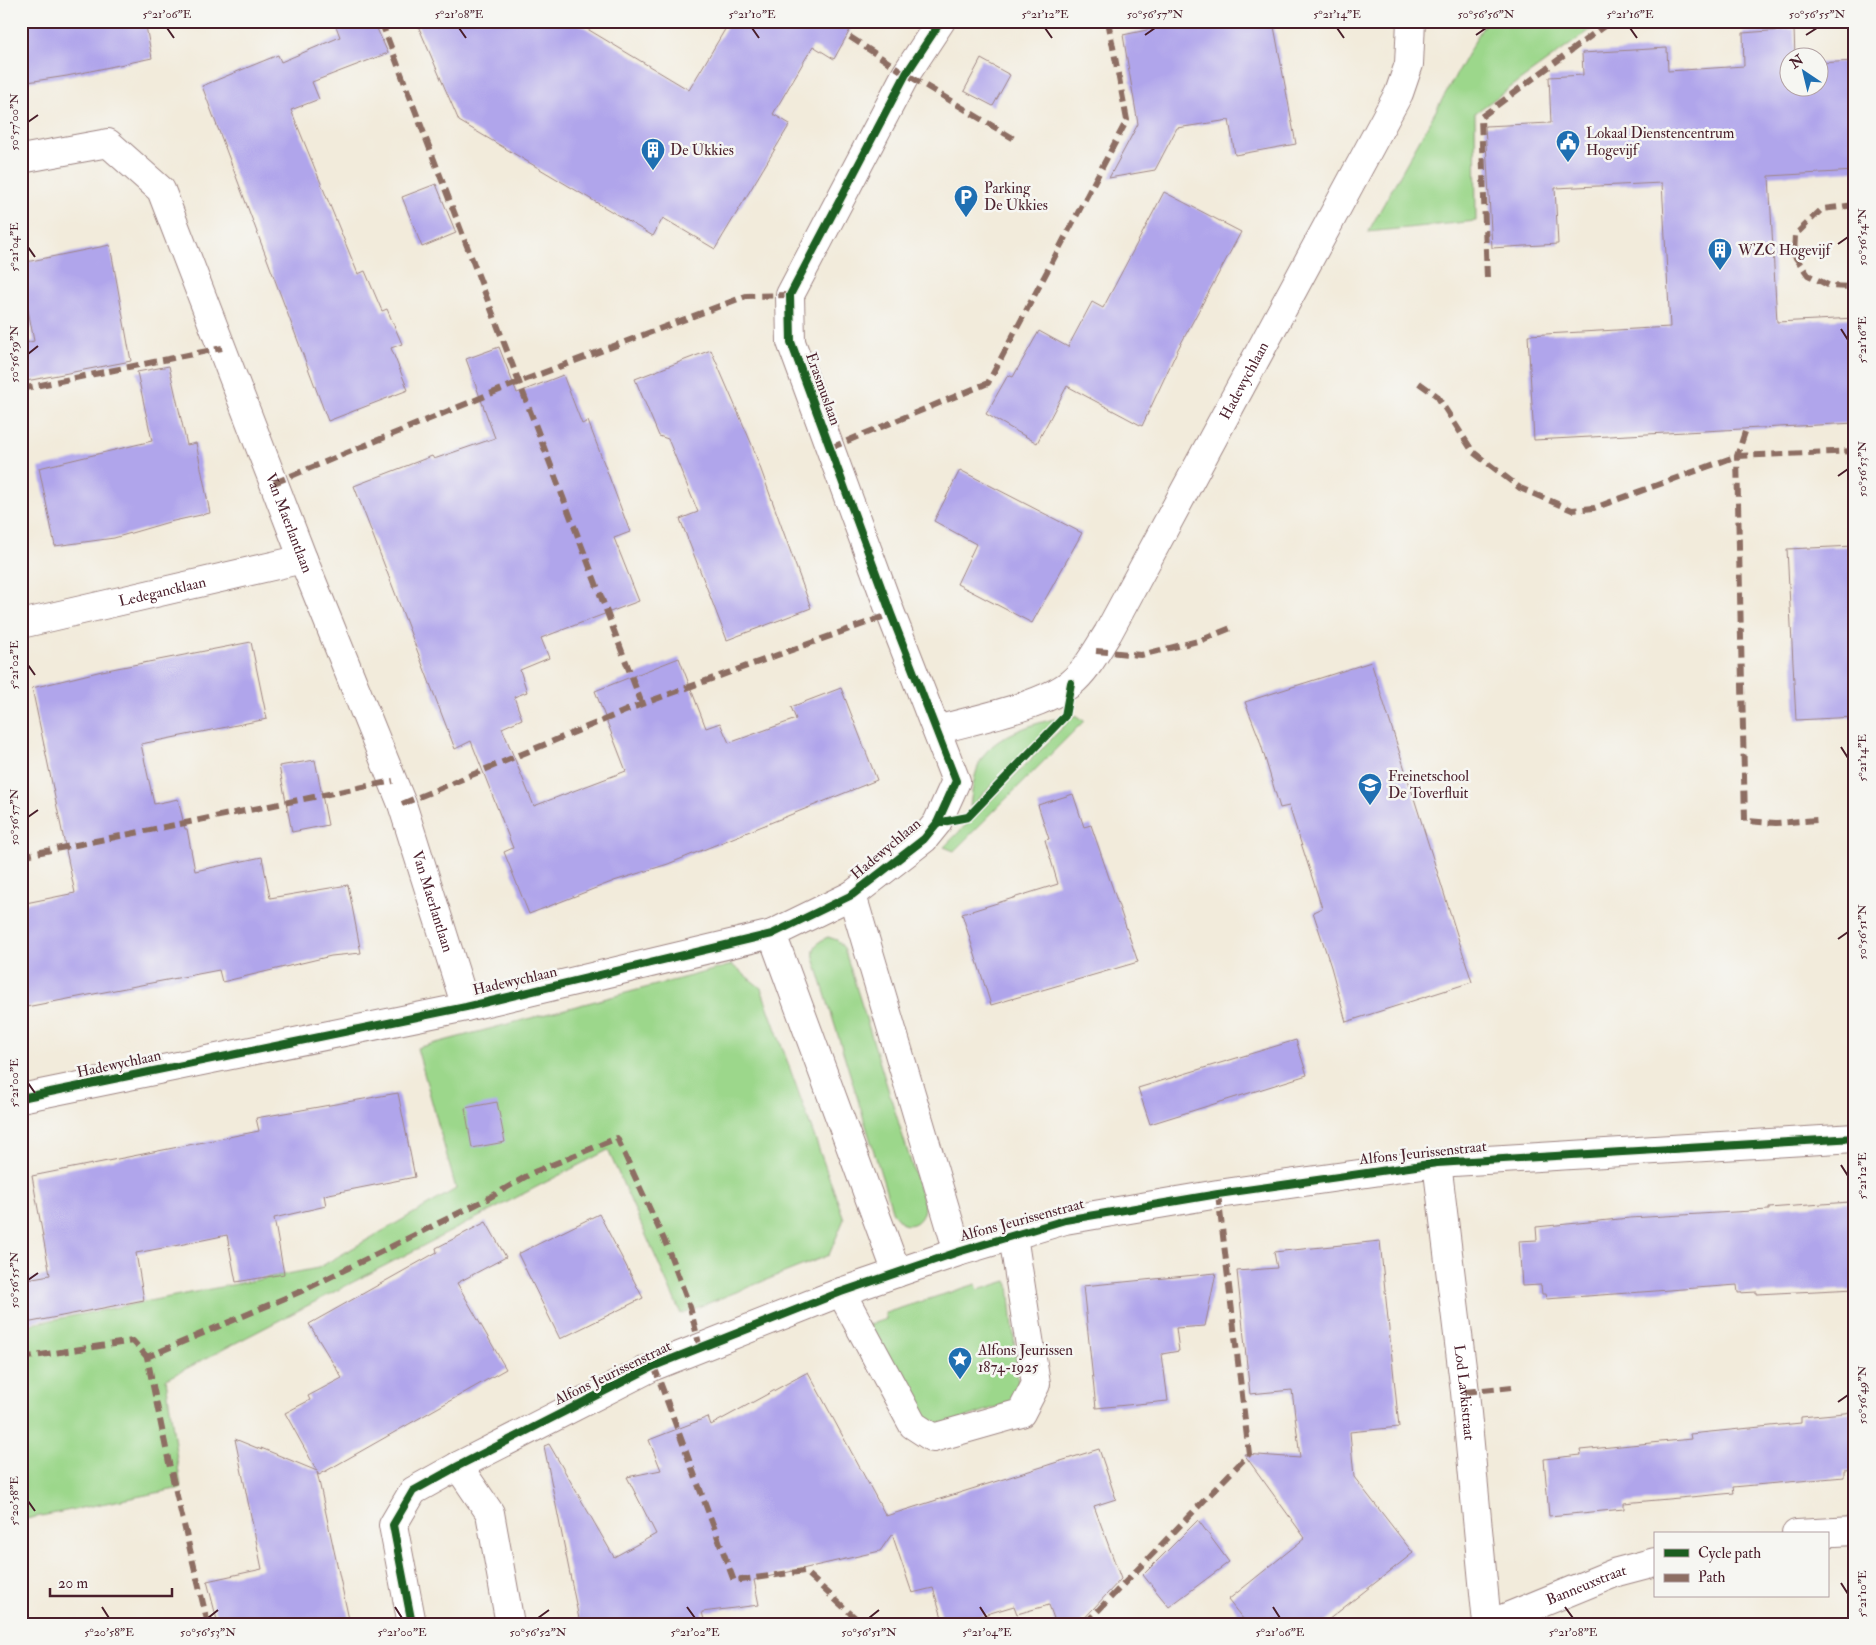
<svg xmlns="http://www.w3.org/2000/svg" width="1876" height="1645" font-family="'IM FELL Double Pica',serif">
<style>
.green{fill:#9cd78b;stroke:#737b5b}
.building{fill:#b0a5eb}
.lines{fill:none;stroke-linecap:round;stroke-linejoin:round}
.minor-casing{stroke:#9e8583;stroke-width:30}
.minor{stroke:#fff;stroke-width:28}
.quiet{stroke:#8d6e63;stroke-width:6;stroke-dasharray:12 6;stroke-linecap:butt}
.cycleway-casing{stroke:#f6f6f2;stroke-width:11}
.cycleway{stroke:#1b5e20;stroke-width:8}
.ticks{fill:none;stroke:#4a1f2b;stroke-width:2}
.labels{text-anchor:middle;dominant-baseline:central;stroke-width:5;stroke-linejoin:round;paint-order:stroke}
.poi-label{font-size:15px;fill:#4a1f2b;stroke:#f6f6f2;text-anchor:start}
.street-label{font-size:15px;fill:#4a1f2b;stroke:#f6f6f2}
.neatline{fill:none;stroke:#4a1f2b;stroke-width:2}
.ticks-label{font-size:12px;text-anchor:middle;fill:#4a1f2b}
</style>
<rect width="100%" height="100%" fill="#f6f6f2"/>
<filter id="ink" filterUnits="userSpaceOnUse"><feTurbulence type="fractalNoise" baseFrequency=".02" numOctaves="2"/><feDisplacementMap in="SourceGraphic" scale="10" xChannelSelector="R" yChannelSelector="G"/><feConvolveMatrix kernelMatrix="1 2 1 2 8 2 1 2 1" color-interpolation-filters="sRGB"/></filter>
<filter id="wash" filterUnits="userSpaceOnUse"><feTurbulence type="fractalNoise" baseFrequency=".0096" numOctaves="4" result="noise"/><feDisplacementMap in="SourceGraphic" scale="20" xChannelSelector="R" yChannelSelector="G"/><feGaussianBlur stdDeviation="1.12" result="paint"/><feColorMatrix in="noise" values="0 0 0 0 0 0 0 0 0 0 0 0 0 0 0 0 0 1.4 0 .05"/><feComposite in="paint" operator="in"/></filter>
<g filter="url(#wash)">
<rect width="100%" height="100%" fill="#f2ebdb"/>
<!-- green -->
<path class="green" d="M1486,21H1603L1475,113L1476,221L1368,232Z
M1075,715L1084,721L954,851L944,847Z
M1060,718L970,807C972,791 974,772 982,758C994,736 1036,722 1060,718Z
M828,937L837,940L844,948L924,1204C925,1217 916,1228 903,1224L893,1213L814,958C812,947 818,941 828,937Z
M732,965L761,988L844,1219L829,1255L681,1314L608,1150L166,1379L181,1488L21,1520V1326L318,1268L456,1189L417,1048Z
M1007,1281L1009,1285L1019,1391L1011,1402L944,1425L923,1422L868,1325L886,1319L885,1313L976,1284L978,1290Z"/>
<g id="blocks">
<!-- building -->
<path class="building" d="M21,21H145L152,58L67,76L21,83Z
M416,21H574L689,90L730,21H855L834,59L813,46L773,114L790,124L715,249L663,218L653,236L459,121Z
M1190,21H1273L1296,144L1235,155L1229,120L1177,128L1155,170L1109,178L1138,124L1123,35Z
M375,24L388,53L312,82L319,99L291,110L358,274L365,271L382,311L387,309L402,344L391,348L408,390L328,421L202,86L278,55L281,62L340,37L336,26Z
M1794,29L1795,58H1788V88H1818V63L1855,61V171L1769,176L1777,322L1855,318V423L1534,440L1528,335L1670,327L1662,183L1555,188L1558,244L1492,248L1485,126L1551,123L1549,77L1583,75L1582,53L1667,48L1668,71L1744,66L1743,33Z
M981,59L1010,75L993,106L964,91Z
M436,184L456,233L422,247L402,197Z
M1164,192L1241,232L1178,349L1142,426L1067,386L1037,443L986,414L1008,375L1013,377L1039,331L1068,347L1092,302L1103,308Z
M110,245L131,361L21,382V344L34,341L21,274V263Z
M499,347L517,393L563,375L582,424L588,421L630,532L614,538L639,601L541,638L549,658L520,670L527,692L514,697L522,719L502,728L534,806L626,771L595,691L679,658L706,728L720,723L729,743L796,719L791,707L841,688L877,780L668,864L614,881L529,914L504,852L513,848L471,741L455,749L354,486L432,456L434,459L495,438L466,359Z
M711,350L752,445L811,608L727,640L680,519L698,512L668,439L659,436L635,379Z
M169,366L187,445L196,443L210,513L169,522L114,538L55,546L39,468L152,441L137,372Z
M960,470L1082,533L1032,623L957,584L976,544L934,521Z
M1855,546V717L1796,720L1787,549Z
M251,642L267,719L141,744L154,804L178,799L185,829H187L195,871L262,857L270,898L348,885L361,953L331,956L222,982L219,970L21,1008V904L75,893L32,688L102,671Z
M1371,662L1472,982L1346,1022L1331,967L1313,912L1322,908L1289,806L1280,808L1259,738L1245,702Z
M315,760L328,825L292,832L279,766Z
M1073,794L1084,827L1091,825L1138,962L991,1005L962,914L1058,884L1045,840L1049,839L1038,805Z
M1296,1040L1307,1075L1150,1124L1138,1088Z
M398,1093L415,1177L324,1195L326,1206L274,1218L284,1274L236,1282L227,1235L179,1245L136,1253L144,1300L21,1324V1280L50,1275L32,1176L259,1131L256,1118Z
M497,1102L505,1142L472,1148L465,1108Z
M1849,1202L1850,1218H1855V1289L1757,1294V1292L1738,1293L1737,1285L1546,1299L1545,1294H1542L1541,1285L1522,1286L1519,1241L1537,1240L1536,1227L1630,1218L1769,1210V1208Z
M599,1214L643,1298L560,1339L518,1254Z
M486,1222L506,1257L457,1283L506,1369L319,1475L317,1472L350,1624H218L207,1581L262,1569L235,1439L262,1450L261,1448L317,1471L285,1413L310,1400L308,1396L342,1378L309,1324L437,1252L436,1248Z
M1380,1241L1399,1427L1350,1432L1354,1477L1413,1553L1323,1624H1247L1228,1600L1305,1538L1244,1454L1300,1458L1292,1390L1250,1394L1237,1271L1277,1268L1274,1252Z
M1216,1273L1205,1326L1176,1328L1179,1351L1162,1354L1168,1401L1096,1408L1083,1286Z
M808,1372L886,1516L1099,1449L1116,1499L1094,1506L1121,1579L1079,1624H1056L1049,1605L1017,1614L1014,1606L953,1624H944L933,1588L912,1593L892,1534L880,1551L754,1580L759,1605L702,1612L705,1624H580L544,1446L549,1444L614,1557L656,1534L627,1477L661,1470L649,1440L708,1417L711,1425Z
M1855,1412V1470L1844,1471V1477L1733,1487L1734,1493L1624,1503V1509L1549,1516L1544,1459L1581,1455L1580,1450L1691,1439L1690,1434L1801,1423V1417Z
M1198,1520L1229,1562L1169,1607L1143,1575Z"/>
</g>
</g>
<g filter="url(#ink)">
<use href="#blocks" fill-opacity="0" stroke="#9e8583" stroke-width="1"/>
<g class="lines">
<defs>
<g id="minor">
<path id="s1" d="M21,159L108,143L161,190L303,559L402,804L466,1007"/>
<path id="s2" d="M21,624L303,559"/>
<path id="s3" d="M937,730C975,719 1041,707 1071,683C1087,670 1097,650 1108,633L1399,93L1409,64L1411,21"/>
<path d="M852,895L958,1252"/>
<path d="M772,934L897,1273"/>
<path d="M21,1098L466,1007L772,934L852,895L924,839L937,823L956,781L891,614L791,342L790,295L906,74L941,21"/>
<path id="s4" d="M1437,1163L1465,1392L1487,1624"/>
<path d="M841,1292L913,1425L933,1438L1021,1413L1036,1384L1013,1236"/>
<path d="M458,1466L490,1513L510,1624"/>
<path d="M1796,1534L1855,1531"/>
<path d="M412,1624L393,1525L413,1491L458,1466L654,1366L841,1292L958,1252L1065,1220L1218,1194L1437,1163L1855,1138"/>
<path id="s5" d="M1490,1624L1617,1572L1655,1562"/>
</g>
</defs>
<!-- minor casing -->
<use href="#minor" class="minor-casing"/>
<!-- minor -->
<use href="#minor" class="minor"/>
<!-- quiet -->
<path class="quiet" d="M381,21L642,704
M850,37L906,74L1016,140
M1855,205L1822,209L1795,235L1794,255L1808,275L1830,286L1855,287
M1487,278L1481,117L1611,21
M1419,383L1437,396L1473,452L1520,488L1572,510L1594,508L1737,456L1855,451
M21,389L222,348
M1745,432L1737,456L1745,821L1776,823L1817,820
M830,448L988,383L1127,120L1108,21
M274,483L519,382L746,296L790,295
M1096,651L1141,655L1202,640L1233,627
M402,804L642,704L891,614
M21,856L393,781
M21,1358L133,1341L147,1357
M654,1366L734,1581L804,1571L862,1624
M1465,1392L1512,1387
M208,1624L169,1463L147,1357L304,1290L487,1199L532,1173L617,1138L666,1244L690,1307L700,1348
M1085,1624L1249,1454L1218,1194"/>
<defs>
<path id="cycleway" d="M937,823L968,817L1065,716L1071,683
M21,1098L466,1007L772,934L852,895L924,839L937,823L956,781L891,614L791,342L790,295L906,74L941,21
M412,1624L393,1525L413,1491L458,1466L654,1366L841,1292L958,1252L1065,1220L1218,1194L1437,1163L1855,1138"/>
</defs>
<!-- cycleway casing -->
<use href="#cycleway" class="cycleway-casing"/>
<!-- cycleway -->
<use href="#cycleway" class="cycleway"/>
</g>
</g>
<!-- ticks -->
<path class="ticks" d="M167,28L174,38M459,28L466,38M752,28L759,38M1045,28L1052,38M1337,28L1344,38M1630,28L1637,38M1145,35L1155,28M1476,35L1486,28M1806,35L1817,28M28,122L38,115M1838,244L1848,237M28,247L35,257M1841,329L1848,340M28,354L38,346M1838,476L1848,469M28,665L35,675M1841,747L1848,758M28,817L38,810M1838,939L1848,932M28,1083L35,1093M1841,1165L1848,1176M28,1280L38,1273M1838,1402L1848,1395M28,1501L35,1511M1841,1583L1848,1594M102,1607L109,1618M395,1607L402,1618M687,1607L695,1618M980,1607L987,1618M1273,1607L1280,1618M1565,1607L1573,1618M208,1618L218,1610M538,1618L549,1610M869,1618L879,1610"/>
<!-- icons -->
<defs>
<symbol id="civic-pin" viewBox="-11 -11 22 30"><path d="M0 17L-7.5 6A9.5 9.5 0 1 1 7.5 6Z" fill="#1f6fb2" stroke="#f6f6f2"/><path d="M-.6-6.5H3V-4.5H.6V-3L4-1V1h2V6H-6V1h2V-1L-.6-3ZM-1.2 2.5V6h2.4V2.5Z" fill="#fff"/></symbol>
<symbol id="building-pin" viewBox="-11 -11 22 30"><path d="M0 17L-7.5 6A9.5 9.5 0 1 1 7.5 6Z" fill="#1f6fb2" stroke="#f6f6f2"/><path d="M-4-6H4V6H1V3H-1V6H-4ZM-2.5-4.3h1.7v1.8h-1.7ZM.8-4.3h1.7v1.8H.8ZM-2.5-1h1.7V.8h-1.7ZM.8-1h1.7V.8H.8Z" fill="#fff"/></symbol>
<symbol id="parking-pin" viewBox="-11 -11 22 30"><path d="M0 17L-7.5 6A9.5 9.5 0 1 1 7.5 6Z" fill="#1f6fb2" stroke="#f6f6f2"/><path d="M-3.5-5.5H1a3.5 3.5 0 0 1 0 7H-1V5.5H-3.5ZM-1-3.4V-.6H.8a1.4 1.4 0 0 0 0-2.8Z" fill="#fff"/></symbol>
<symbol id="school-pin" viewBox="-11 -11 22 30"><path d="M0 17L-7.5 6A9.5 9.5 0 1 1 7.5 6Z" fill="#1f6fb2" stroke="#f6f6f2"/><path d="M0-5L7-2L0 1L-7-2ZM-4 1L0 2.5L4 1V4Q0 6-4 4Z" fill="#fff"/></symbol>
<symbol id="sight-pin" viewBox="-11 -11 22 30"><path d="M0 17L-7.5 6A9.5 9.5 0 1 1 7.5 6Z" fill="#1f6fb2" stroke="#f6f6f2"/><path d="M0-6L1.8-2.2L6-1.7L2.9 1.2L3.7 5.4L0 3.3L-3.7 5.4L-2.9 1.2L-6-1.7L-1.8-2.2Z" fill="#fff"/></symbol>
</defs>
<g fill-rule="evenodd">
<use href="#civic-pin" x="1554" y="128" width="28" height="38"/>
<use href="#building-pin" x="639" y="136" width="28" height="38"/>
<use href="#parking-pin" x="952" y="183" width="28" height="38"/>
<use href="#building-pin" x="1706" y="236" width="28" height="38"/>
<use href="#school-pin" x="1356" y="771" width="28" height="38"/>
<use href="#sight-pin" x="946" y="1345" width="28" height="38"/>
</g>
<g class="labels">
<!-- poi labels -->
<g class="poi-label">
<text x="1586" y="133">Lokaal Dienstencentrum<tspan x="1586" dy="17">Hogevijf</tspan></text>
<text x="670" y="150">De Ukkies</text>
<text x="984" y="188">Parking<tspan x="984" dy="17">De Ukkies</tspan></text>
<text x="1738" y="250">WZC Hogevijf</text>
<text x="1388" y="776">Freinetschool<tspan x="1388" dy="17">De Toverfluit</tspan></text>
<text x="978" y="1350">Alfons Jeurissen<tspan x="978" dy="17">1874-1925</tspan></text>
</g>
<!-- street labels -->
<g class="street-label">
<text stroke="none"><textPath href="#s3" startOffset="492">Hadewychlaan</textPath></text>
<text transform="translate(823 389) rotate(70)">Erasmuslaan</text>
<text stroke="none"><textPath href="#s1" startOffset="516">Van Maerlantlaan</textPath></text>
<text stroke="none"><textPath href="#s2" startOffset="145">Ledegancklaan</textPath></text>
<text transform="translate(886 849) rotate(-40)">Hadewychlaan</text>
<text stroke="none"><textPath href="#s1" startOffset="921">Van Maerlantlaan</textPath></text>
<text transform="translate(515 981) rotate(-13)">Hadewychlaan</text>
<text transform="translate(119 1064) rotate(-12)">Hadewychlaan</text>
<text transform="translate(1423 1153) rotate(-6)">Alfons Jeurissenstraat</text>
<text transform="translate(1022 1220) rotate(-15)">Alfons Jeurissenstraat</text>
<text transform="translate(613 1373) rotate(-26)">Alfons Jeurissenstraat</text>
<text stroke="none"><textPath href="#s4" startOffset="231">Lod Lavkistraat</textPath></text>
<text stroke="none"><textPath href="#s5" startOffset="104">Banneuxstraat</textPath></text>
</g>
</g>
<!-- margin -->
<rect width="1876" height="1645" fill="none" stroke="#f6f6f2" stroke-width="55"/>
<!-- legend -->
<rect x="1654" y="1532" width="175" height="65" fill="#f6f6f2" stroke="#b1a0a2"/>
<rect x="1664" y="1549" width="25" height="8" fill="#1b5e20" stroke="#b1a0a2"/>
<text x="1698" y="1558" font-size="15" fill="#4a1f2b">Cycle path</text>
<rect x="1664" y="1574" width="25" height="8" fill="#8d6e63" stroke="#b1a0a2"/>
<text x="1698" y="1582" font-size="15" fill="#4a1f2b">Path</text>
<!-- north arrow -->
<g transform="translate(1804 72) rotate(325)"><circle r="24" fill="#f6f6f2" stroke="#b1a0a2"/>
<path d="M0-4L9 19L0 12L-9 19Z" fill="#1f6fb2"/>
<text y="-8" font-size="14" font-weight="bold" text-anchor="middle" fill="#4a1f2b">N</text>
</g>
<!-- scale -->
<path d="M50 1588v8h122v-8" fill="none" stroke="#4a1f2b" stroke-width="2.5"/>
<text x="58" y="1588" font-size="15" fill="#4a1f2b" stroke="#f6f6f2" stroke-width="4" paint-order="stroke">20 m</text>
<rect x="28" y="28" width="1820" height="1590" class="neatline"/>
<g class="ticks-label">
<text x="167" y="18">5°21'06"E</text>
<text x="459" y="18">5°21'08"E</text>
<text x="752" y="18">5°21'10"E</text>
<text x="1045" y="18">5°21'12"E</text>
<text x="1155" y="18">50°56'57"N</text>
<text x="1337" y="18">5°21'14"E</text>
<text x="1486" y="18">50°56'56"N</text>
<text x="1630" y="18">5°21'16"E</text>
<text x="1817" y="18">50°56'55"N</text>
<text transform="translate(14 122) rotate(-90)" y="4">50°57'00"N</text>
<text transform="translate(1862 237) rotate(-90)" y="4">50°56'54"N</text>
<text transform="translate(14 247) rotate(-90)" y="4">5°21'04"E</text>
<text transform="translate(1862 340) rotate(-90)" y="4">5°21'16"E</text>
<text transform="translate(14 354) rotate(-90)" y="4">50°56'59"N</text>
<text transform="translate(1862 469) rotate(-90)" y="4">50°56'53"N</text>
<text transform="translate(14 665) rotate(-90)" y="4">5°21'02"E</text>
<text transform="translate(1862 758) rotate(-90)" y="4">5°21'14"E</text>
<text transform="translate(14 817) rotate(-90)" y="4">50°56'57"N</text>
<text transform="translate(1862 932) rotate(-90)" y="4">50°56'51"N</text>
<text transform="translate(14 1083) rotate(-90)" y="4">5°21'00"E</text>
<text transform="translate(1862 1176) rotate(-90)" y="4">5°21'12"E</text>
<text transform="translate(14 1280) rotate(-90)" y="4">50°56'55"N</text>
<text transform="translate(1862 1395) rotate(-90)" y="4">50°56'49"N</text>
<text transform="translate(14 1501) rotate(-90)" y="4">5°20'58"E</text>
<text transform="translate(1862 1594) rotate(-90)" y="4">5°21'10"E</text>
<text x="109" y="1636">5°20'58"E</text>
<text x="208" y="1636">50°56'53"N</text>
<text x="402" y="1636">5°21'00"E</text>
<text x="538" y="1636">50°56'52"N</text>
<text x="695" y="1636">5°21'02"E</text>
<text x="869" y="1636">50°56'51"N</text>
<text x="987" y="1636">5°21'04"E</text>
<text x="1280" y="1636">5°21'06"E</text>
<text x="1573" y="1636">5°21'08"E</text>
</g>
</svg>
